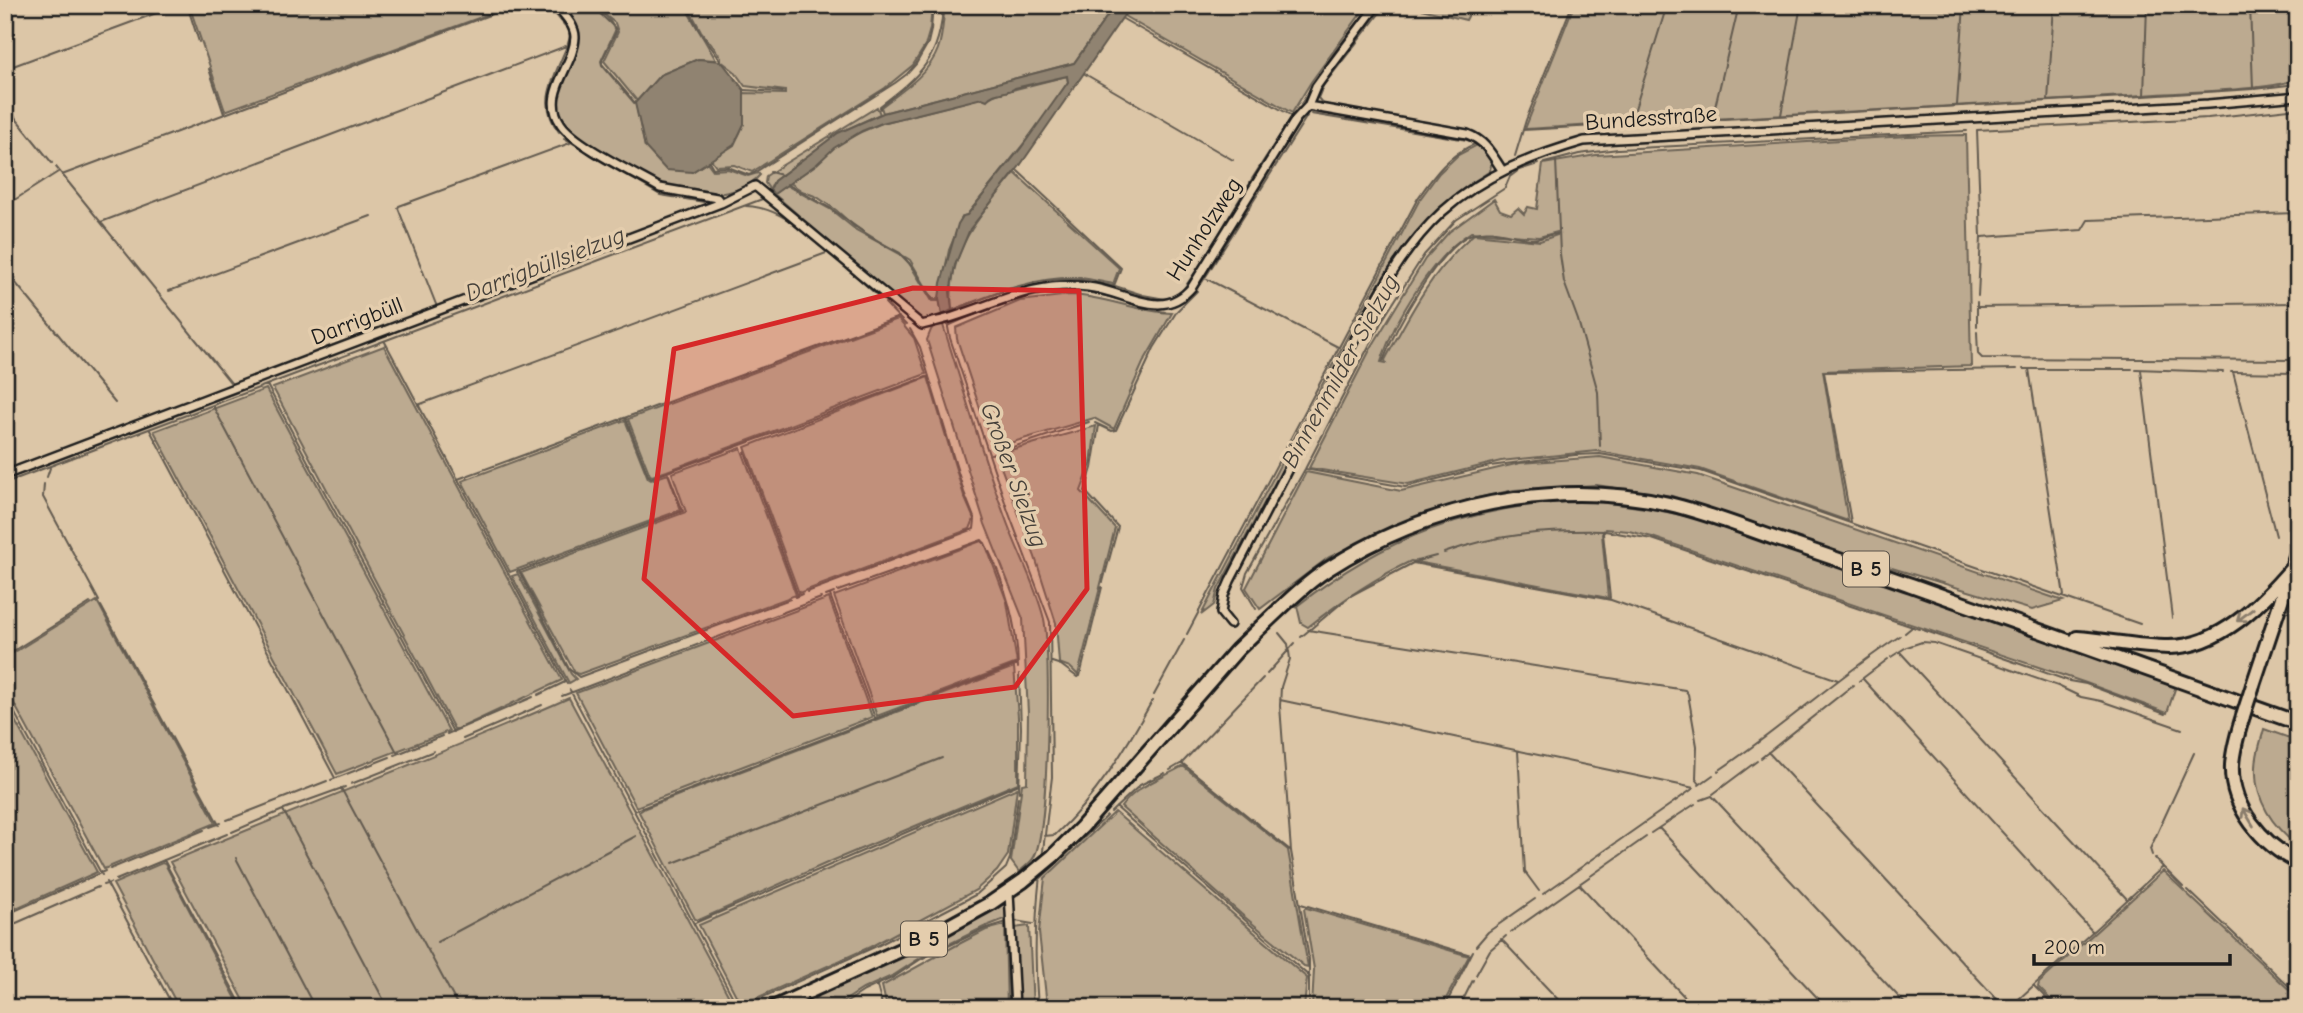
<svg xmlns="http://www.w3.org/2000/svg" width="2303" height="1013" font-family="'Comic Neue',sans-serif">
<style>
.green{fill:#bcaa90;stroke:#6c6356;stroke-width:2;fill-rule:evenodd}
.water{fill:#908371;stroke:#625a4f;stroke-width:2}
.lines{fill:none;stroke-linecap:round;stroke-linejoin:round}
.stream{stroke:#625a4f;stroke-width:2}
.minor-casing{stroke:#1c1c1c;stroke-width:12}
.primary-casing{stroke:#1c1c1c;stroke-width:18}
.trunk-casing{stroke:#1c1c1c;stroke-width:18}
.minor{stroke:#e4cdad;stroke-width:7}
.primary{stroke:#e4cdad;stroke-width:12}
.trunk{stroke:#e4cdad;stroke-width:12}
.trunk-bridge-casing{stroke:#1c1c1c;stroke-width:18;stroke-linecap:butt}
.trunk-bridge{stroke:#e4cdad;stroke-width:12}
.oneway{stroke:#8a7d6c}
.marked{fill:#d62828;fill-opacity:0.2;stroke:#d62828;stroke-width:5;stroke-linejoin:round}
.labels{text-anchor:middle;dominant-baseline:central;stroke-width:7;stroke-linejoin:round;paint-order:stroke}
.shield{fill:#e4cdad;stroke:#585148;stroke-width:2}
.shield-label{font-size:21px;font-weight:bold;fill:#1c1c1c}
.street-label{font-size:23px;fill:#1c1c1c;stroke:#e4cdad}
.water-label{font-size:24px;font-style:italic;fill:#45403a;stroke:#e4cdad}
</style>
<rect width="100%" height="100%" fill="#dcc6a7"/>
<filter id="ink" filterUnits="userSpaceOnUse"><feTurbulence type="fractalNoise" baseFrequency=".0143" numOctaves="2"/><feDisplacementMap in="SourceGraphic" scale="14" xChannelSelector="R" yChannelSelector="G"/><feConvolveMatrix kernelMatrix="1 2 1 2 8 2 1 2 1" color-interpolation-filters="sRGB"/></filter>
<g filter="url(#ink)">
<!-- green -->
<path class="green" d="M189,5H514L225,111Z
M562,5C584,5 606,6 615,31L601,61L602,65L636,105L645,147L692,172L707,162L713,170L728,169L748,176L758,173L760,175C738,199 697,197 668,187C649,180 632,168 615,159C598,149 573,137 563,120C558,111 557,103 558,93L579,33L573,20Z
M593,5H684L716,60L698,59L660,75L637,101L604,61L618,32L615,23Z
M687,5H932L930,29L925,46L913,65L885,88L752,172L734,165L716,166L711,159C744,139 744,131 744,93L785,94V91L745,86L734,71L721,61V57L701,31Z
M945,5H1115L1074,63L883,113L881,107C902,91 929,74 938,49C943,36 943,19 945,5Z
M1131,5H1367L1311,82L1292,113L1124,16Z
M1405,5H1484L1482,9L1473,7L1466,20Z
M1574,5H2298V77C2286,90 2181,92 2157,94C1946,108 1735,117 1525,129Z
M1067,76L1068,82L1044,118L967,215L963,216L949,250L939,299H933L910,260L854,226L836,210L817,197L802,191L789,182C807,174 818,160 833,148C848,137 865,130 882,123Z
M877,107L880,114L838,133L774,181L770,190L765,183L766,176L781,166Z
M1966,135L1971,366L1823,371L1848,521L1700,469L1597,451L1501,461L1408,484L1309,468L1371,348L1425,259L1449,232L1494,199L1500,210L1511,214L1518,208L1524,214L1528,207L1537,209L1543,164L1596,155L1907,136ZM1471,232L1539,237L1557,232V235L1540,241L1474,234C1434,267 1409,315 1385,360L1386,363L1381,362C1394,321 1433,255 1471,232Z
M1481,143C1489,153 1493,158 1490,171C1441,201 1423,223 1390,269L1218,589L1214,605L1201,615L1420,199L1439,173L1458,155Z
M1015,173L1119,268L1113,284C1102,282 1091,279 1080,278C1035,276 993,294 952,310C946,249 980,217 1015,173Z
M786,185L830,209L856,230L900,254L909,263L932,301H940L942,315L924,320L916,317L774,194Z
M1070,295C1105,296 1137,312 1172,313L1143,363L1114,429L1094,418L993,448L957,339L956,328L1020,301Z
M898,319L914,338L926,374L667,471L652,476L650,475L628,419Z
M942,322C964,390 983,459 1008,525C1020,557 1036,586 1044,619C1051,652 1049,832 1034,857C1031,863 1023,868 1019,872L1011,861L1022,784L1027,783L1028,713L1023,619L985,524L927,340L931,330L936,323Z
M384,346L562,680L458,729H454L273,388Z
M928,377L964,496L974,519L970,529L799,593L745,447Z
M266,389L449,731L337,774L154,431Z
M625,420L648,478L651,480L668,474L681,510L510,572L462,481Z
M1096,426L1091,464L1081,491L1115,528L1078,675L1070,667L1059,663L1056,623L1035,557L996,454Z
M741,448L796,595L579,674L575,673L521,573L686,512L672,473Z
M1600,457L1698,475L2063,601L2032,610L1815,545L1672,496L1596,485L1514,490L1468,500L1427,514L1329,557L1260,609L1246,588L1306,472L1401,491L1520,463Z
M1580,501C1630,504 1669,511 1717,524L2176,686L2167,713L2086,683L1652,537L1629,531L1605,529L1602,534L1608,598L1411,561C1373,579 1341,601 1308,627L1301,623L1297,606C1384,537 1470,506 1580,501Z
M981,541L985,543L1007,602L1017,663L877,716L834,596Z
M518,574L571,674L576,679L569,683L512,576Z
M829,598L872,717L636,807L576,693Z
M97,601L216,823L104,869L5,687V658Z
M1014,667L1018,717V783L827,863L699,920L695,919L639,812L645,808Z
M569,698L734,1006L730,1008H248L170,862C303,806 438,756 569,698Z
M13,717L97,872L5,913V720Z
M2264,729L2298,741V846C2273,827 2254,800 2256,767C2256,754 2261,741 2264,729Z
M1183,766L1288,850L1308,967L1304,966L1241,914L1121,807C1137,785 1161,779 1183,766Z
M1017,788L1008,855L997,871L976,890L870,947L741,1005L699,925Z
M1115,812L1307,978L1304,1008L1047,1006L1039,932L1045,878Z
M162,863L165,864L241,1008H179L113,884Z
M2163,871L2298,998V1008H2059L2038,987L2039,983Z
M1001,903L1006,907L1007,918L984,927L920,958L894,975L863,989L833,1008H784L956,928L957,929Z
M1306,907L1307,908L1469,956L1441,1008H1312L1314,969L1304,909Z
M1005,925L1007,1008H887L882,986L955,946L986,930Z
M1029,926L1033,1008H1019L1014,928Z"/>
<!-- water -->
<path class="water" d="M1115,5H1131L1019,167L970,229L955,265L950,292L952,310L942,315L939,299L941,283L958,224L963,216L967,215L1021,148L1068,82L1067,76L1015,88C1008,94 994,91 987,100L982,98L882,123L862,131L834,148L817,164L774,194L770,190L774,181L838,133L883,113L1074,63Z
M698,59L721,61L744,90V124L734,145L692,172L666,170L645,147L635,103L660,75Z"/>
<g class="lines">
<!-- stream -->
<path class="stream" d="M187,5L199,42
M548,5L566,27
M591,5L615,28L616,32L602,60V64L635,103
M686,5L698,29L721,61
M1386,5L1323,86L1318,98L1323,104L1406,119
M2147,5L2144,96L2253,89L2250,5
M1123,19L1292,116
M5,69L178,5
M209,69L224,114
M1085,74L1233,160
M2255,89L2288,85
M744,90L783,92
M2048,101L2054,5
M1301,104L1334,53L1371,5
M5,105L52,163
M1957,105L1964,5
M880,109V106C920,76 941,58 943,5
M1311,114L1467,140L1476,143
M1781,115L1801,5
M1712,120L1739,5
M1414,121L1448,126
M1630,125L1667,5
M1523,130L2144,96
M1282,131L1298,108
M559,132C538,105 552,81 564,53C567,45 571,40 569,31
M564,138L660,195L704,202
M1515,156L1526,120L1572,5
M1556,160L1579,154L1618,149L1967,131
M709,161L713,168L728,167L749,175L754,173L895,83L907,74L916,64L928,43L931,30L933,6
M1544,163L1556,160L1560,254L1564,282L1578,320L1598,392L1600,446
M56,167L231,383
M770,172L782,175
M62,175L516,5
M1511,176L1519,170L1538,164
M1250,182L1280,135
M787,184L830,208L872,238L900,253L915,270L932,299
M5,206L58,172
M746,206C772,207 790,220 809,236
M101,222L566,46
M1982,237L2082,230L2088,220L2298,213
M827,250L879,297
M5,270L115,403
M1207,279L1338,347
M1201,284L1307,116
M1115,286L1143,295L1165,299L1176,296L1182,291L1199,267L1247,187
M169,291L371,216
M1978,296L1981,237L1977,130L2208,118L2298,108
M1977,302V326
M885,303L906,325
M437,307L398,208L399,206L570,143
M1977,307L2298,303
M946,314C987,296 1035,275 1082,280C1093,281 1103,284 1114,286L1121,268L1018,171
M947,322L950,338L1008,511L1050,622L1052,777L1042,859
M948,326C991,306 1042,287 1091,293C1116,296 1140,309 1165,312
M1977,332L1978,354L1982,358L2298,360
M385,342L567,684
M1383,361C1395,329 1439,246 1472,234C1491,226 1516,239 1536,239C1543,238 1549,234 1557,234
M2023,369H2132
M2029,369L2064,596
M2136,369L2223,372
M2141,370L2172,618
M2231,372L2298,373
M2233,372L2276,536
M267,385L453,732
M418,405L829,252
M213,406L398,754
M626,419L648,475L651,478L929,376
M1095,423L1112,431L1116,430L1154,348L1177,311L1197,291
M1099,425L1092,468L1085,491L1118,527L1103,582
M150,430L335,778
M57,451L364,335
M745,452L798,596
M991,454L1089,422
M1305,469L1405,487L1490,466L1575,455L1600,454L1701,471L2140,624
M47,477L50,468
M458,479L899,317
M5,483L765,198
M44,484L43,497L99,601
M1851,522L1824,372L2017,369
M1444,553C1496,534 1548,530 1604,531
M1413,562L1436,556
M519,571L569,669L579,677L790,599
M517,572L683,511L669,475
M838,591L982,540C988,547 991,556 995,564C1009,598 1018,631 1018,668
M807,592L974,529L975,520L964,492L920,347L910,329
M830,595L875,718
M826,596L834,593
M1350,596L1413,563L1611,600L1838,680
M795,597L802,594
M1610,598L1603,533L1605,531L1652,539L1919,629
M101,606L219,825
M1256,609L1243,587L1247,573L1305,469L1383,319L1424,255L1456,220L1505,188L1511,174
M1308,630L1685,690L1688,694L1697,746L1696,779L1700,784
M1923,630L2069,681L2086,684L2165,714
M1279,633L1288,644L1290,659L1281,687L1280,706L1291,851L1309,959V998
M1905,633L1911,628
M1187,634L1418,198C1434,175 1449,154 1477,143
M1301,637L1344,601
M1907,647L1922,642L1934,643L2058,686L2081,697L2101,701L2182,729
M1900,652L2127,899
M5,656L90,603
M1891,657L1905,648
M1052,662L1061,665L1077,677L1080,676L1102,587
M1267,674L1295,643
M1863,679L2092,931
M1859,681L1888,659
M570,690L738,1007
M5,695L102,875
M538,695L565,682
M1154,695L1184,640
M562,696L821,598
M1280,700L1694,788
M5,718L14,714
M447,734L533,697
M463,739L542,705
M1518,751L1525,872L1539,891
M1768,752L2005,1008
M395,755L442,736
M1761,758L1853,685
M1182,763L1290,850
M1170,770L1182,763L1263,678
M1718,771C1781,729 1837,677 1900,636
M331,780L390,757
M351,784L434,751
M1699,785L1713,775
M341,788L459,1008
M1019,792L1021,728L1019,674
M1713,794L1757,761
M1701,800L1712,796L1909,1008
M1116,807L1310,977
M284,809L345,787
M634,811L1018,664
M1111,812L1140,785L1165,773
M227,820L327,781
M210,827L221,823
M1659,828L1827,1008
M232,832L283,810L388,1008
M1651,833L1695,804
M1044,836L1055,835C1096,797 1125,750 1152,701
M2152,855L2150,849L2194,753
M236,858L315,1008
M2155,858L2163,867
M164,860L243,1008
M673,863L942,758
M110,869L204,830
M116,880L227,834
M1039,880L1107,816
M106,882L174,1008
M1579,884L1695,1008
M103,885L110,883
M2188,890L2298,995
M1543,894L1694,788
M1301,904L1471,955
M5,915L105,871
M1015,921L1033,924
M1006,922L1009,1008
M695,923L1019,784
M5,928L98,887
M1511,932L1646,837
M1501,939L1566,1008
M437,942L636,836
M1476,946L1488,932L1535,899
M1476,975L1490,950L1506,936
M2288,983L2298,975
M877,986L883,1008
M2034,986L2056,1008
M1445,1006L1473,951
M739,1008L879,945L977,894L1006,868L1010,858L1018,797
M838,1008L864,991L894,977L921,959L984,929L1007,922
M1038,1008C1034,962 1035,920 1040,875
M1308,1008L1309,1002
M1459,1008L1473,980
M2009,1008L2163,867L2183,887"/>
<defs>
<path id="minor" d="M556,5C563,14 575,25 575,37C574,67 540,94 561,124C575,145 636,174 660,188L717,198L721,203L755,186L922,325C933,322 943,320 953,317C1000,302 1037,281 1088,287C1126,291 1162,323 1192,287L1296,119L1308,106L1316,87L1329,69L1377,5
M1308,106L1467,134C1486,141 1492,155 1502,170
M5,475L721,203
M1230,624L1221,613L1224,595L1230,581C1264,515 1299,448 1333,382C1364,323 1393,257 1442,212C1483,175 1532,156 1584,141L2208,104L2298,96
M1009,892L1015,1008"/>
<path id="primary" d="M773,1008L931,936L991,903L1023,881L1053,856L1082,827L1237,650L1265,623"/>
<path id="trunk" d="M1265,623C1285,604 1305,584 1328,569C1427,505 1553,478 1669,504C1704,512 1740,526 1774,538C1820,553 1865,569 1911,585C2040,630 2169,676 2298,723
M2077,638C2107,640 2138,647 2169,647C2220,647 2262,603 2293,567
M2253,685L2298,550
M2243,716C2238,732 2233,749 2232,765C2230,807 2263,845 2298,862"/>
</defs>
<!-- minor casing -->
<use href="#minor" class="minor-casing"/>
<!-- primary casing -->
<use href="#primary" class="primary-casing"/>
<!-- trunk casing -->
<use href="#trunk" class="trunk-casing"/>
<!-- minor -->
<use href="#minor" class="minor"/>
<!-- primary -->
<use href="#primary" class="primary"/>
<!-- trunk -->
<use href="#trunk" class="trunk"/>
<defs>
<path id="trunk-bridge" d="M2243,716L2253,685"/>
</defs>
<!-- trunk-bridge casing -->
<use href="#trunk-bridge" class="trunk-bridge-casing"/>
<!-- trunk-bridge -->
<use href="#trunk-bridge" class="trunk-bridge"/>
</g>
<!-- one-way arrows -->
<defs><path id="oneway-shaft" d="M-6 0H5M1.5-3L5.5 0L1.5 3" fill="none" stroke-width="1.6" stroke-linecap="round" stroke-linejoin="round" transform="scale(1.75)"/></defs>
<g class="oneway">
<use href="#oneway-shaft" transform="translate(2245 615) rotate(142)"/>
<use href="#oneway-shaft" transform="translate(2248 817) rotate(-121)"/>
</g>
</g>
<!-- marked area -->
<path class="marked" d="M913,288L1079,291L1087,589L1015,687L793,716L644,579L674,349Z"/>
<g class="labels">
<!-- shield labels -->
<g class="shield">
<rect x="1843" y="551.5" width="46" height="35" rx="5"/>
<rect x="901" y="921.5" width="46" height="35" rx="5"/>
</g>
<g class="shield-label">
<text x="1866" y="569">B 5</text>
<text x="924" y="939">B 5</text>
</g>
<!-- street labels -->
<g class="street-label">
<text transform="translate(1651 118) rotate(-4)">Bundesstraße</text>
<text transform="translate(1204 229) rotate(-57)">Hunholzweg</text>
<text transform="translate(357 321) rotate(-21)">Darrigbüll</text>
</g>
<!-- water labels -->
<g class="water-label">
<text transform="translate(545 264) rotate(-21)">Darrigbüllsielzug</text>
<text transform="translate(1340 371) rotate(-61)">Binnenmilder Sielzug</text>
<text transform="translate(1014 475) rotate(70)">Großer Sielzug</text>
</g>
</g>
<!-- margin -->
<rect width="2303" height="1013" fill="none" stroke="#e4cdad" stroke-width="28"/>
<rect x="14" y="14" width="2275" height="985" fill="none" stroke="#1c1c1c" stroke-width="2.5" filter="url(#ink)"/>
<!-- scale -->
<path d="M2034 954v10h196v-10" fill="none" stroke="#1c1c1c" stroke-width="3.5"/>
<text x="2044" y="954" font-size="21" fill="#1c1c1c" stroke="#e4cdad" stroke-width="5" paint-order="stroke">200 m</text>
</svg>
